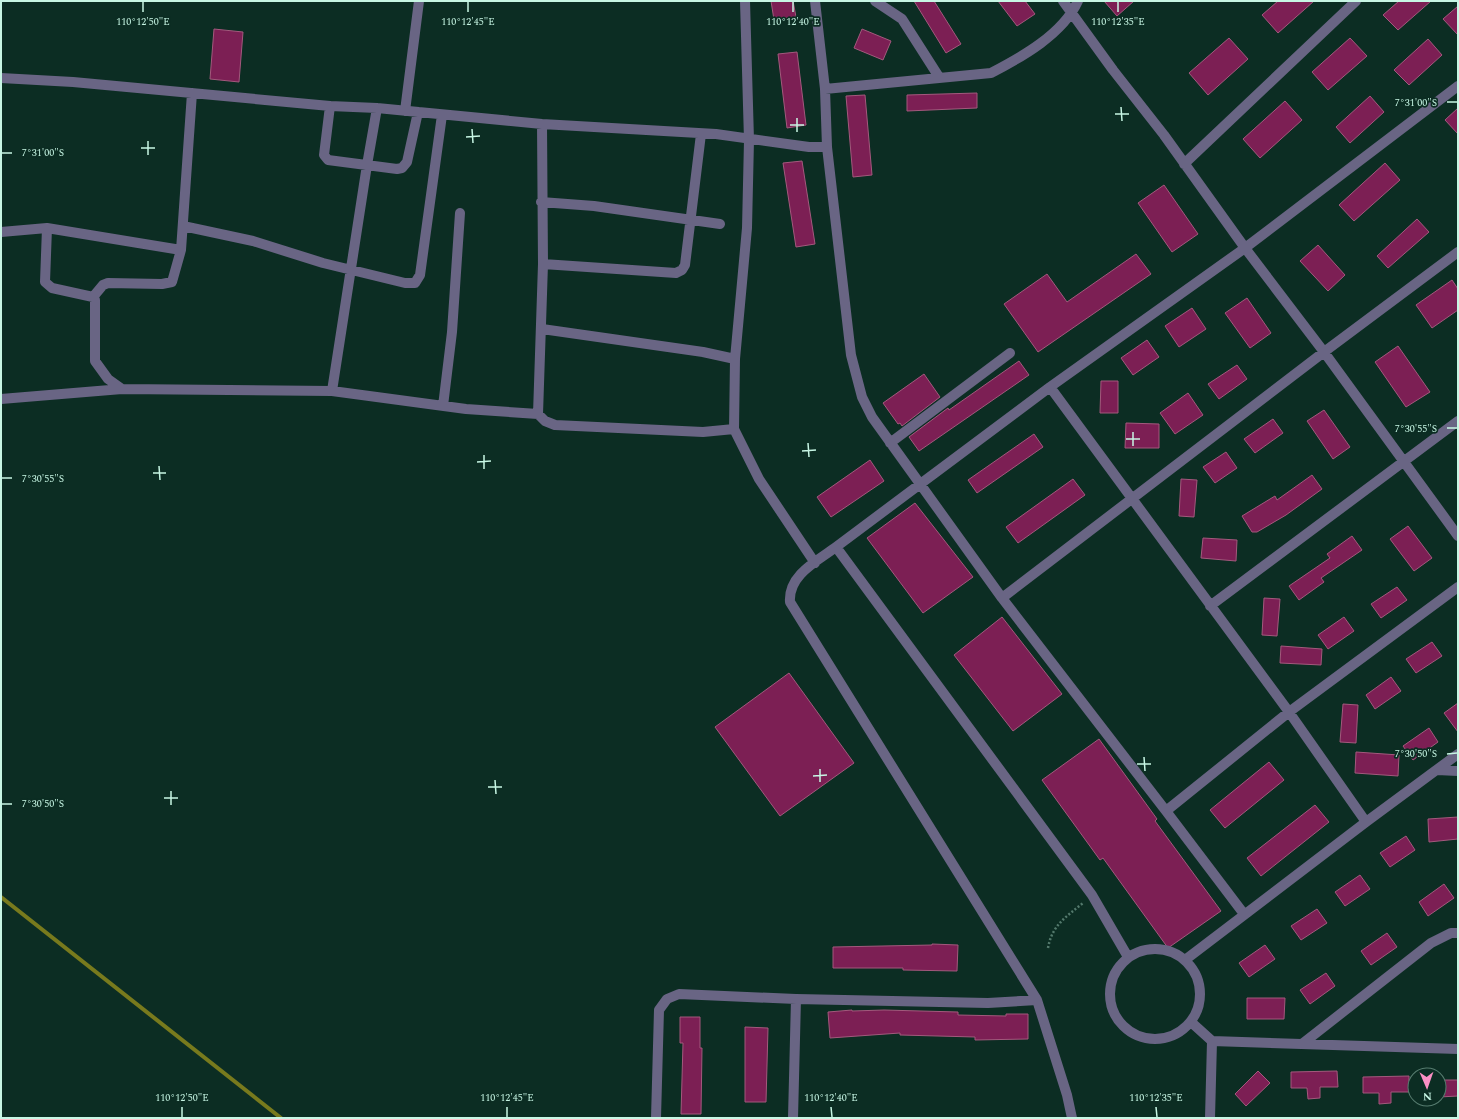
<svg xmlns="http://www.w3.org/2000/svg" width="1459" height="1119" font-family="Spectral,serif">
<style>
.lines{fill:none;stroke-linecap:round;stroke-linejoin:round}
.stream{stroke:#787a1d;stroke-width:4}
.building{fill:#7c1f54;stroke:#a3597d}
.path{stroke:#53796c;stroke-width:2.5;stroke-dasharray:2 2;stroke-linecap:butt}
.street{stroke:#696584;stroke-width:10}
.ticks{fill:none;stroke:#c7f6e4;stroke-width:1.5}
.ticks-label{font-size:10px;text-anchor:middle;fill:#c7f6e4;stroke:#0c2d23;stroke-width:3.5;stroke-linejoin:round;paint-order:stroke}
</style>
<rect width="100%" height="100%" fill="#0c2d23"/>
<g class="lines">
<!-- stream -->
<path class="stream" d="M1,897L281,1118"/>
</g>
<!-- building -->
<path class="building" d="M771,1H793L796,17L774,20Z
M914,1H934L961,44L946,53Z
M998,1H1025L1035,14L1017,26Z
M1104,1H1134L1117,16Z
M1278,1H1314L1278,33L1262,15Z
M1399,1H1431L1398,30L1383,15Z
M1458,6V35L1443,19Z
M214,29L243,32L239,82L210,79Z
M862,29L891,41L883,60L854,48Z
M1229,38L1248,59L1208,95L1189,73Z
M1350,38L1367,56L1328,90L1312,72Z
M1428,39L1442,55L1409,85L1394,70Z
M797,52L806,125L787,128L778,54Z
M977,93V108L907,111V95Z
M865,95L872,175L853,177L846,96Z
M1370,96L1384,112L1350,143L1336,127Z
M1285,101L1302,120L1260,158L1243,139Z
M1458,108V134L1445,120Z
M802,161L815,244L796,247L783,163Z
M1385,163L1400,180L1354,221L1339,205Z
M1164,185L1198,234L1172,252L1138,203Z
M1417,219L1429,232L1388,268L1377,256Z
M1318,245L1345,275L1328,291L1300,261Z
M1136,254L1151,274L1038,352L1004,304L1047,274L1067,302Z
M1452,280L1458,289V310L1432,328L1416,305Z
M1247,298L1271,333L1250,348L1225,313Z
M1192,308L1206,329L1179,347L1165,326Z
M1147,340L1159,357L1133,375L1121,358Z
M1398,346L1430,392L1406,407L1375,362Z
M1019,361L1029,375L919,451L909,437L948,408L949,410Z
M1237,365L1247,379L1219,399L1208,384Z
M924,374L940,397L902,426L900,423L898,424L883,403Z
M1101,381H1118V413H1100Z
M1188,393L1203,415L1175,434L1160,413Z
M1324,410L1350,447L1333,459L1307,421Z
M1273,419L1283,433L1255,453L1244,439Z
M1126,423L1159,424V448H1125Z
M1034,434L1043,447L977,493L968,480Z
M1226,452L1237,468L1215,483L1203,467Z
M870,460L884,481L831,517L817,497Z
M1312,475L1322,489L1286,515L1257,532H1252L1242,516L1275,496L1277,500Z
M1073,479L1085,495L1018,543L1006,527Z
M1181,479L1197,480L1194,517L1179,516Z
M915,503L973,577L923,613L867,538Z
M1408,526L1432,558L1414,571L1390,539Z
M1352,536L1362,550L1321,578L1324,582L1299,600L1289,586L1330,558L1327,554Z
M1203,538L1237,540L1236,561L1201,558Z
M1397,587L1407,600L1381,618L1371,604Z
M1264,598L1280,599L1277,636L1262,635Z
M1002,617L1062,694L1013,731L954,655Z
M1344,617L1354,631L1328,649L1318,635Z
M1432,642L1442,656L1416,673L1406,659Z
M1281,646L1322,649L1321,665L1280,663Z
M789,673L854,763L780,816L715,727Z
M1391,677L1401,691L1375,709L1366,695Z
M1458,703V732L1444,713Z
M1343,704L1358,705L1356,743L1340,742Z
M1429,728L1438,742L1413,760L1403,746Z
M1099,739L1157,819L1155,821L1221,911L1168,948L1103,858L1100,860L1042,780Z
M1356,752L1399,755L1398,776L1355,773Z
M1269,762L1284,780L1225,828L1210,810Z
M1315,805L1329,822L1261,876L1247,858Z
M1458,817V839L1429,842L1428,819Z
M1406,836L1415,850L1390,867L1380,853Z
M1360,875L1370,889L1345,906L1335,892Z
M1444,884L1454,898L1428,916L1419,902Z
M1317,909L1327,923L1301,940L1291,926Z
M1387,933L1397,947L1371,965L1361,951Z
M932,944L958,945L957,971L903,970V968H833V947L932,945Z
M1265,945L1275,959L1249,977L1239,963Z
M1326,973L1335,986L1310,1004L1300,990Z
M1247,998H1285L1284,1019H1247Z
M852,1010V1011L884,1010L958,1012V1015L1006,1016V1014H1028V1039L975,1040V1037L900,1035V1033L830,1038L828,1012Z
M680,1017H700V1048H702L701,1114H681L683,1043H680Z
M745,1027L768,1028L766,1102H745Z
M1258,1071L1270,1083L1246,1106L1235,1094Z
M1337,1071L1338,1087H1320V1098L1308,1099L1307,1088H1291V1072Z
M1409,1076V1092H1391V1103L1379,1104V1093H1363V1077Z
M1439,1080H1458V1096L1439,1097Z"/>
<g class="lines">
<!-- path -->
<path class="path" d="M1048,948C1052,925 1066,917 1083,903"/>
<!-- street -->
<path class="street" d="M745,1L749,140L747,228L735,359L734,429L759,479L815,563
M815,1L825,89L827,147
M875,1L902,19L939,77
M1063,1L1113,70L1164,135L1245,248L1324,352L1458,536
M1,78L73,82L330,106L377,108L542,124L716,134L809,147H827L851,355L862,397L872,417L1002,598L1166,811L1244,914
M825,89L991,73C1022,57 1063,34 1078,1
M330,106L324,155L328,160L397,169L402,168L407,162L418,112
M405,111L419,1
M1184,164L1356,1
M541,202L594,206L720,224
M183,226L253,241L323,263L405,283H415L420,275L442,115
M47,228L45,282L52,288L93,297L95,300V361L108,379L122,389
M1,232L47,228L181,250L192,93
M543,264L676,273L682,270L685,265L701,134
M93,297L103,285L108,283L162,284L172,282L181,250
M542,329L703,352L735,359
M1050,387L1289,712L1366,822
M332,391L367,165L377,108
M1,399L122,389L332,391L466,409L538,414L545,421L555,425L703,432L734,429
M443,406L452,332L460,213
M538,414L543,264L542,124
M890,443L1010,353
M836,547L1092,895L1128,957
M1002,598L1324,352L1458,252
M1210,606L1458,421
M1437,770L1458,771
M1166,811L1289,712L1458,587
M1110 994a45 45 0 1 1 90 0a45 45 0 1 1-90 0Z
M1185,960L1366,822L1458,754
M1191,1022L1212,1041L1458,1049
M1302,1044L1431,943L1451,933H1458
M656,1118L659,1010L667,999L679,994L796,999L988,1003L1037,1000
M793,1118L796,999
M1072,1118L1067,1095L1037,1000L790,602C788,575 817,561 836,547L1050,387L1245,248L1458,86
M1210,1118L1212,1041"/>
</g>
<!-- ticks -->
<path class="ticks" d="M143,2V12M468,2V12M793,2V12M1118,2V12M1447,102H1457M1121,107L1122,121M1115,114H1129M797,118V132M790,125H804M472,129L473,143M466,137L480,136M148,141V155M141,148H155M2,153H12M1447,428H1457M1133,432V446M1126,439H1140M808,443L809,457M802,451L816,450M484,455V469M477,462L491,461M159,466L160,480M153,473H166M2,478H12M1447,754L1457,753M1144,757L1145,771M1137,764H1151M820,769V782M813,776L827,775M495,780L496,794M488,787H502M171,791V805M164,798H178M2,804H12M182,1107V1117M507,1107V1117M831,1107L832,1117M1156,1107L1157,1117"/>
<g class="ticks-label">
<text x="143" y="25">110°12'50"E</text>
<text x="468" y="25">110°12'45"E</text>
<text x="793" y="25">110°12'40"E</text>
<text x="1118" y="25">110°12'35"E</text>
<text x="1416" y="106">7°31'00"S</text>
<text x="43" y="156">7°31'00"S</text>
<text x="1416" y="432">7°30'55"S</text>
<text x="43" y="482">7°30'55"S</text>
<text x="1416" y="757">7°30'50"S</text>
<text x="43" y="807">7°30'50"S</text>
<text x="182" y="1101">110°12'50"E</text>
<text x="507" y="1101">110°12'45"E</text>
<text x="831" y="1101">110°12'40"E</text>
<text x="1156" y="1101">110°12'35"E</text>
</g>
<!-- border -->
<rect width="1459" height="1119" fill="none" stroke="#c7f6e4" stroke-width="4"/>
<!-- north arrow -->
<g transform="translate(1427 1087) rotate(178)"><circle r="19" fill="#0c2d23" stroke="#577d70"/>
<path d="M0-3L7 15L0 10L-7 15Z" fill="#fb8fc4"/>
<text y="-6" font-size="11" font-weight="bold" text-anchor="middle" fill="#c7f6e4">N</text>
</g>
</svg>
